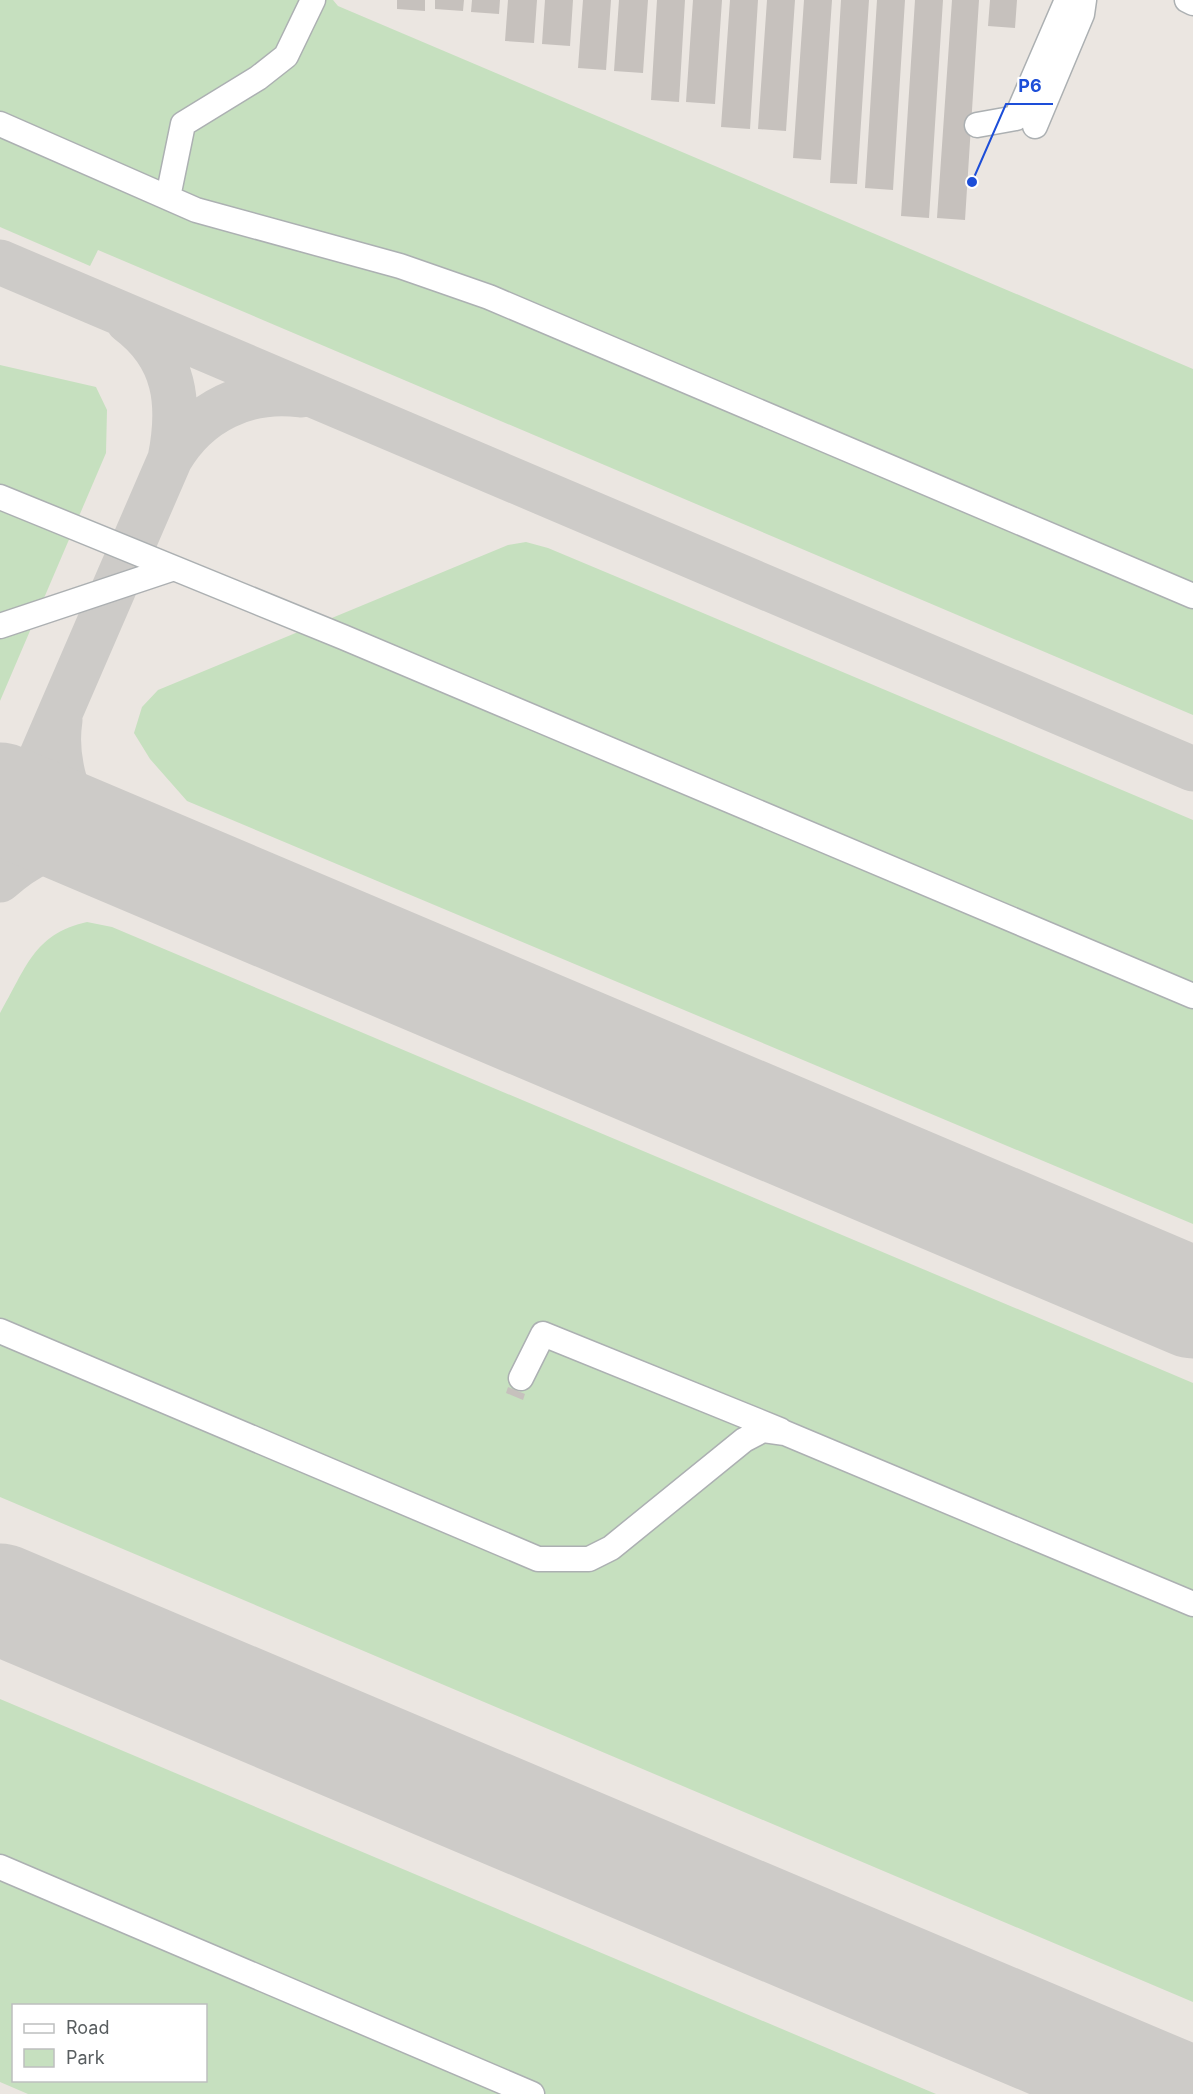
<svg xmlns="http://www.w3.org/2000/svg" width="1193" height="2094" font-family="Inter,sans-serif">
<style>
.green{fill:#c6e0bf;fill-rule:evenodd}
.lines{fill:none;stroke-linecap:round;stroke-linejoin:round}
.taxiway{stroke:#cdcbc8;stroke-width:45}
.runway{stroke:#cdcbc8;stroke-width:111}
.building{fill:#c6c1bd}
.minor-casing{stroke:#acb0b2;stroke-width:27}
.minor{stroke:#fff;stroke-width:24}
.leader{fill:none;stroke:#1d4ed8;stroke-width:2}
.callout-dot{fill:#1d4ed8;stroke:#fff;stroke-width:2}
.callout-label{font-size:18px;text-anchor:middle;font-weight:bold;fill:#1d4ed8;stroke:#fff;stroke-width:4.5;stroke-linejoin:round;paint-order:stroke}
</style>
<rect width="100%" height="100%" fill="#ebe6e1"/>
<!-- green -->
<path class="green" d="M0,0H333L338,6L1193,369V715L98,250L90,266L0,227Z
M0,365L96,387L107,410L106,453L0,701Z
M526,542L548,548L665,597L1193,820V1224L187,801L150,759L134,733L142,707L158,690L508,545Z
M87,922L112,927L1193,1383V2002L0,1497V1013C26,969 33,934 87,922Z
M0,1699L936,2094H28L0,2082ZM14,2006H206V2080H14Z"/>
<g class="lines">
<!-- taxiway -->
<path class="taxiway" d="M0,262L1193,769
M170,459C198,411 247,388 301,395
M60,720C54,759 68,807 93,838
M0,852L170,459C181,404 176,357 128,321
M0,880C23,859 61,837 93,838
M1058,2045L1090,2068L1111,2094"/>
<!-- runway -->
<path class="runway" d="M0,798L1193,1303
M0,1599L1172,2094"/>
</g>
<!-- building -->
<path class="building" d="M397,0H425V11L397,9Z
M435,0H464L463,11L435,9Z
M472,0H500L499,14L471,12Z
M508,0H537L534,43L505,41Z
M545,0H573L570,46L542,44Z
M583,0H611L606,70L578,68Z
M619,0H648L643,73L614,71Z
M657,0H685L679,102L651,100Z
M693,0H722L715,104L686,102Z
M730,0H758L750,129L721,127Z
M767,0H795L786,131L758,129Z
M804,0H832L821,160L793,158Z
M841,0H869L857,184L830,183Z
M877,0H905L893,190L865,188Z
M915,0H943L929,218L901,216Z
M952,0H979L965,220L937,218Z
M990,0H1017L1015,28L988,26Z
M508,1387L525,1394L523,1400L506,1393Z"/>
<g class="lines">
<defs>
<path id="minor" d="M1187,0L1193,3
M0,124L196,210L400,266L489,297L1193,596
M977,125L1016,118L1067,0
M1035,126L1082,14L1084,0
M168,197L183,124L258,78L286,56L313,0
M0,497L343,637L1193,996
M0,626L174,568
M0,1331L538,1559H589L611,1548L744,1440L763,1430L785,1433L1193,1604
M521,1378L543,1334L780,1430
M0,1867L532,2094"/>
</defs>
<!-- minor casing -->
<use href="#minor" class="minor-casing"/>
<!-- minor -->
<use href="#minor" class="minor"/>
</g>
<!-- callouts -->
<path class="leader" d="M972 182L1006 104H1053"/>
<circle class="callout-dot" cx="972" cy="182" r="6"/>
<g class="callout-label">
<text x="1030" y="92">P6</text>
</g>
<!-- legend -->
<rect x="12" y="2004" width="195" height="78" fill="#ffffff" stroke="#bdbfbf" stroke-width="1.5"/>
<rect x="24" y="2024" width="30" height="9" fill="#ffffff" stroke="#bdbfbf" stroke-width="1.5"/>
<text x="66" y="2034" font-size="18" fill="#595e60">Road</text>
<rect x="24" y="2049" width="30" height="18" fill="#c6e0bf" stroke="#bdbfbf" stroke-width="1.5"/>
<text x="66" y="2064" font-size="18" fill="#595e60">Park</text>
</svg>
